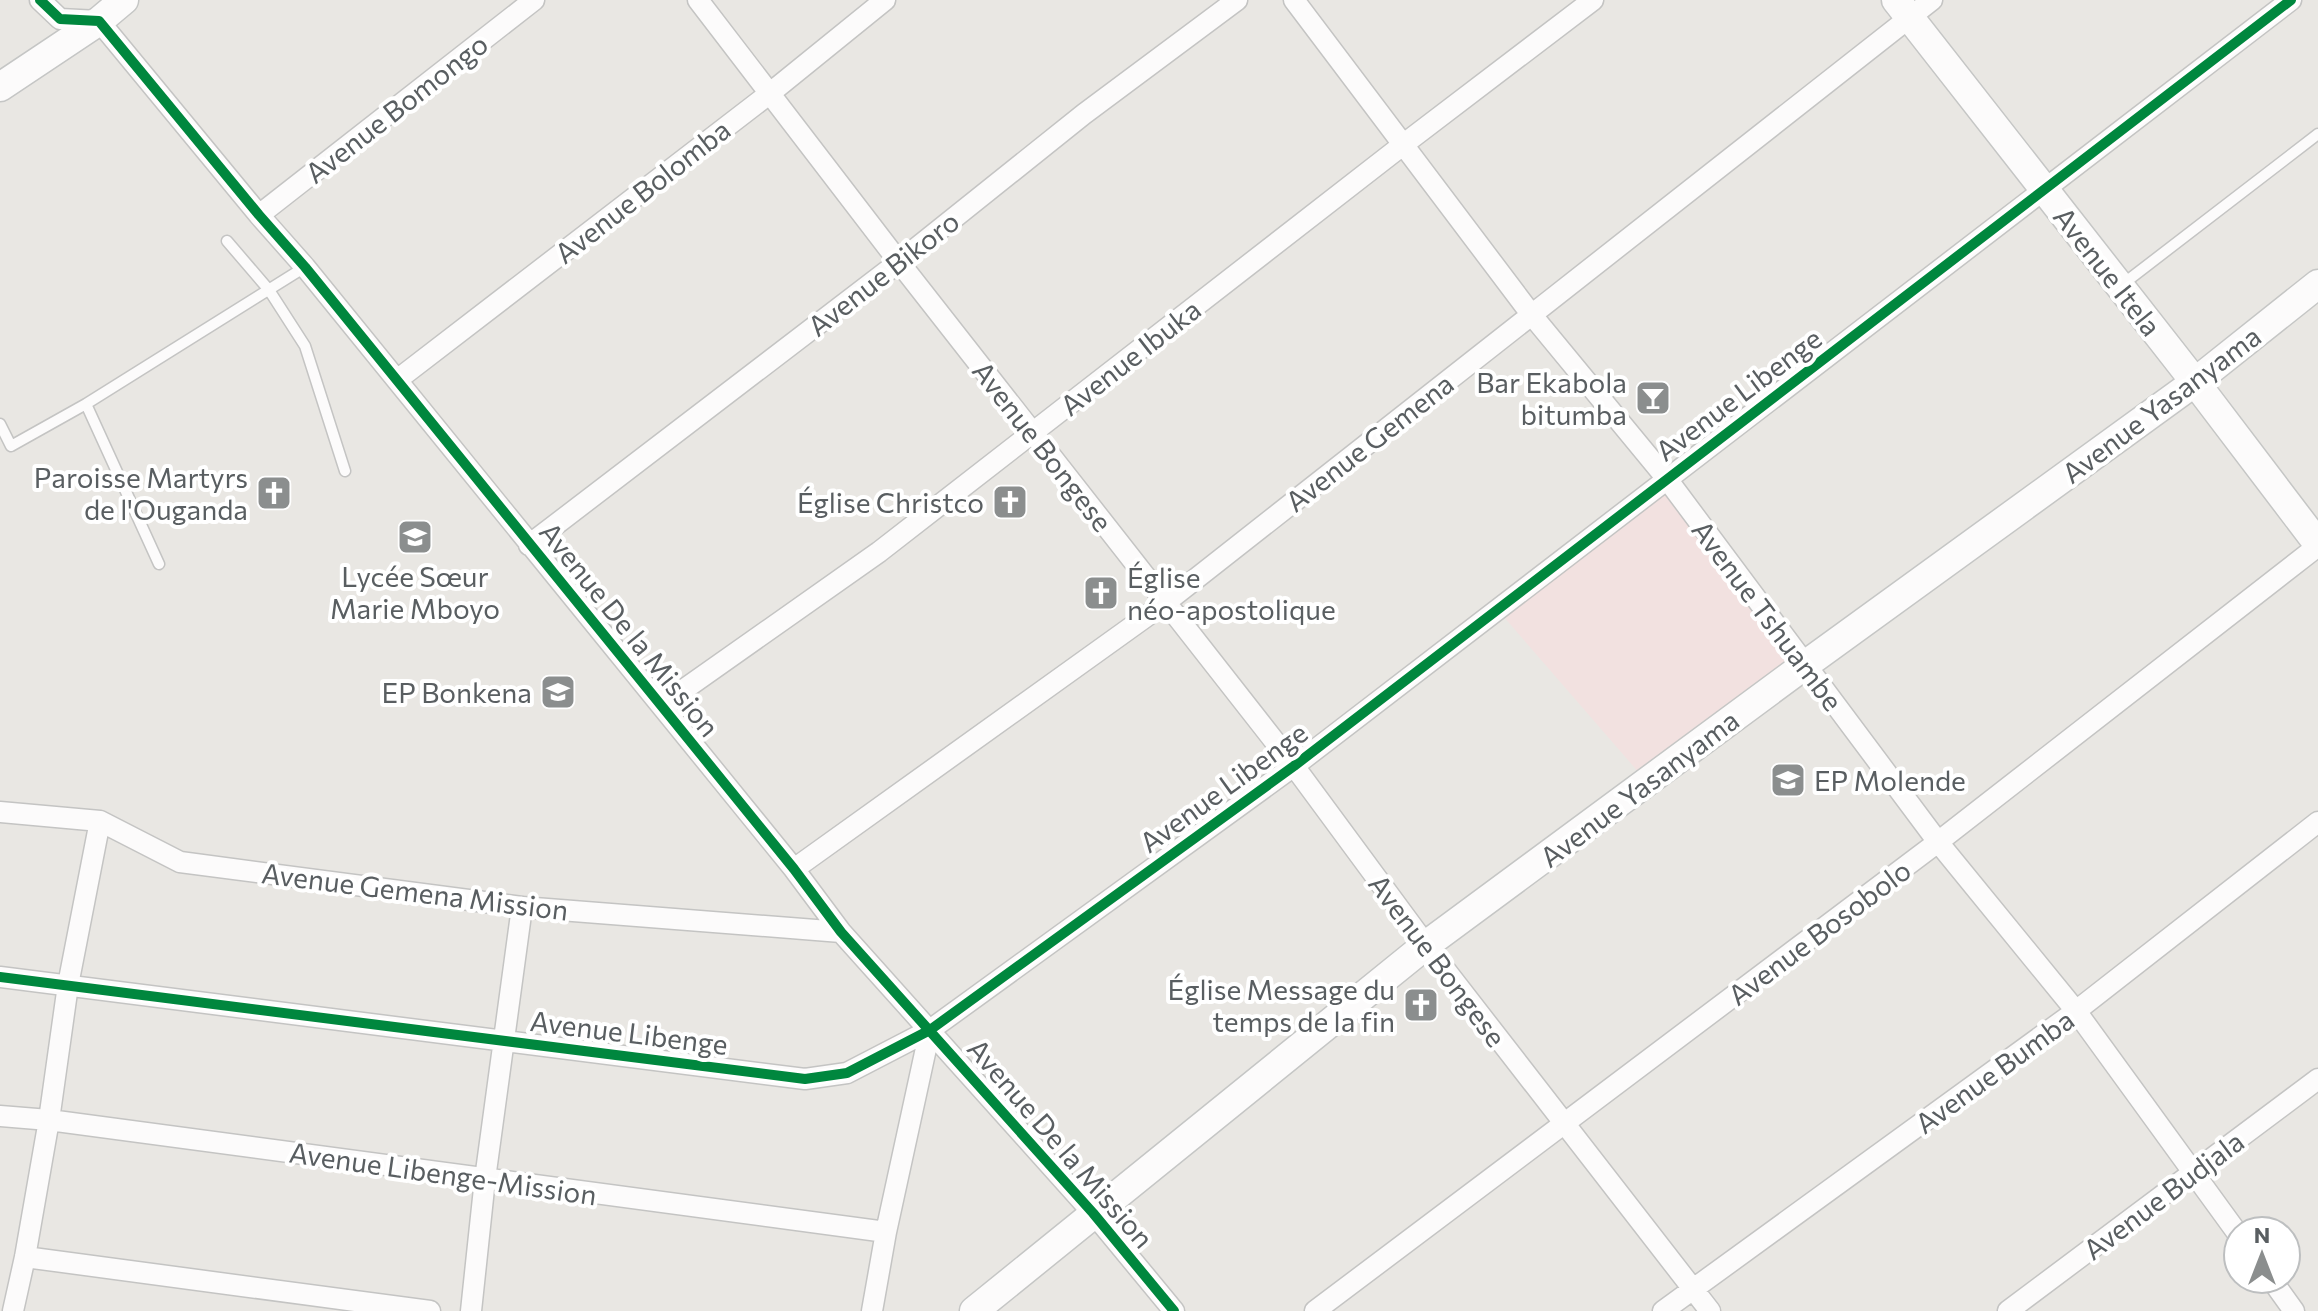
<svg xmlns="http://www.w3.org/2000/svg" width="2318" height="1311" font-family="Commissioner,sans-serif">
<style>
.medical{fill:#f2e1e0}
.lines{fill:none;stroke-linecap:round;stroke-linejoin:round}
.lane-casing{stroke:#c4c4c3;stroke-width:13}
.street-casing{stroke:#c4c4c3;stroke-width:23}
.secondary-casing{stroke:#c5c6c5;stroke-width:31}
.lane{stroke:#fcfbfb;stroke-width:10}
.street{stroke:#fcfbfb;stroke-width:20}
.secondary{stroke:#fcfbfb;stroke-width:28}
.cycleway-casing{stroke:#fff;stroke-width:15}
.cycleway{stroke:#00873e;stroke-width:10}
.labels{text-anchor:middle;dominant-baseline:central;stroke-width:8;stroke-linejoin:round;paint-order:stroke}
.street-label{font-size:28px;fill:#595e61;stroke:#fff}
.poi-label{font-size:28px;fill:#595e61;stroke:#fff;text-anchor:end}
</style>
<rect width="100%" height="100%" fill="#e9e7e3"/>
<!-- medical -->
<path class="medical" d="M1667,479L1805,665L1647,782L1497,609Z"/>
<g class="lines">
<defs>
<path id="lane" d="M227,241L269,290L305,346L345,471
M2123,284L2318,134
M86,404L159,564
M0,424L11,446L86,404L305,267"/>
<path id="street" d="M40,0L60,19L99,21L259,215L305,267L794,869L841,932L1093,1213L1174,1311
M698,0L899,262L1294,766L1426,945L1710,1311
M1294,0L1531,314L1667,479L1938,842L2076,1011L2238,1234
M259,215L534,0
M397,380L769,94L885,0
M529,545L899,262L1084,114L1237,0
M662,705L879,552L1404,144L1593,0
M0,812L100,821L180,862L522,907L841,932
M794,869L1165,603L1932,0
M0,977L805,1079L847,1073L930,1030L1294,766L2291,0
M0,1116L49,1120L886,1232
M25,1257L430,1311
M2271,1279L2294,1311
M13,1311L25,1257L49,1120L68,985L100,821
M471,1311L485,1179L522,907
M872,1311L886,1232L930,1030
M1315,1311L1938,842L2318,546
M1663,1311L2076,1011L2318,822
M2008,1311L2318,1079"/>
<path id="secondary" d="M1896,0L2195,382L2318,544
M0,87L99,21L124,0
M974,1311L1426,945L1805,665L2195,382L2318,284"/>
</defs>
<!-- lane casing -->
<use href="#lane" class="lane-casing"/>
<!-- street casing -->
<use href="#street" class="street-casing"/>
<!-- secondary casing -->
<use href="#secondary" class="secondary-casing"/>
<!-- lane -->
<use href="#lane" class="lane"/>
<!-- street -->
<use href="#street" class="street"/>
<!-- secondary -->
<use href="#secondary" class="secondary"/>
<defs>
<path id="cycleway" d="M40,0L60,19L99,21L259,215L305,267L794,869L841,932L1093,1213L1174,1311
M0,977L805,1079L847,1073L930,1030L1294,766L2291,0"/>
</defs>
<!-- cycleway casing -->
<use href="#cycleway" class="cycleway-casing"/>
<!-- cycleway -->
<use href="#cycleway" class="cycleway"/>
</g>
<!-- icons -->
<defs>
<symbol id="bar-square" viewBox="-11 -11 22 22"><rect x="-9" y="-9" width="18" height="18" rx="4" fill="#8b8e8e" stroke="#fff"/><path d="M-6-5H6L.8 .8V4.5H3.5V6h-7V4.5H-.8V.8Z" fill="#fff"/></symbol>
<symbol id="church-square" viewBox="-11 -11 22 22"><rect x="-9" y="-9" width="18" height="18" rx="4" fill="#8b8e8e" stroke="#fff"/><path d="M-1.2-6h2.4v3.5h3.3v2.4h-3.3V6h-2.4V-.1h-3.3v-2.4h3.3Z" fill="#fff"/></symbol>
<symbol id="school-square" viewBox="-11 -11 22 22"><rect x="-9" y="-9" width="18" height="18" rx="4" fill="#8b8e8e" stroke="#fff"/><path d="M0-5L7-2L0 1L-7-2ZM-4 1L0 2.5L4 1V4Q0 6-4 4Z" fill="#fff"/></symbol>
</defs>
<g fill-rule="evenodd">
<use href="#bar-square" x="1633" y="378" width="40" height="40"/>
<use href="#church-square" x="254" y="473" width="40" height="40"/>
<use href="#church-square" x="990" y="482" width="40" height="40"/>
<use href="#school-square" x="395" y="517" width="40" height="40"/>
<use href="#church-square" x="1081" y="573" width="40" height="40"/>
<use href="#school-square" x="538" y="672" width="40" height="40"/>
<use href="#school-square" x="1768" y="760" width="40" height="40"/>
<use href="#church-square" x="1401" y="985" width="40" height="40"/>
</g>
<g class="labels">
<!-- street labels -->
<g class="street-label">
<text transform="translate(396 108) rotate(-38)">Avenue Bomongo</text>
<text transform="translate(642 191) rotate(-38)">Avenue Bolomba</text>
<text transform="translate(2108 271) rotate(52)">Avenue Itela</text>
<text transform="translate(883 273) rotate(-38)">Avenue Bikoro</text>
<text transform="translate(1130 357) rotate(-38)">Avenue Ibuka</text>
<text transform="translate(1738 394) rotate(-37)">Avenue Libenge</text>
<text transform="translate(2161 404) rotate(-37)">Avenue Yasanyama</text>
<text transform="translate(1369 442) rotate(-38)">Avenue Gemena</text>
<text transform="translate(1043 446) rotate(52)">Avenue Bongese</text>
<text transform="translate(1768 615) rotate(53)">Avenue Tshuambe</text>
<text transform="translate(630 629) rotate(51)">Avenue De la Mission</text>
<text transform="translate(1223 787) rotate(-36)">Avenue Libenge</text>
<text transform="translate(1639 788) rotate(-37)">Avenue Yasanyama</text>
<text transform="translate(415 891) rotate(7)">Avenue Gemena Mission</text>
<text transform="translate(1819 932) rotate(-37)">Avenue Bosobolo</text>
<text transform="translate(1438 960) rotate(53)">Avenue Bongese</text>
<text transform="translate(629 1032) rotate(7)">Avenue Libenge</text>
<text transform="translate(1994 1071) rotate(-36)">Avenue Bumba</text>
<text transform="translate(1061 1143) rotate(49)">Avenue De la Mission</text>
<text transform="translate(443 1173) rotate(8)">Avenue Libenge-Mission</text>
<text transform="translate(2163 1195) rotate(-37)">Avenue Budjala</text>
</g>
<!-- poi labels -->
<g class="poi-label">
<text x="1627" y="382">Bar Ekabola<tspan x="1627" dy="32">bitumba</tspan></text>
<text x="248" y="477">Paroisse Martyrs<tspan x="248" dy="32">de l'Ouganda</tspan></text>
<text x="984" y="502">Église Christco</text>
<text x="415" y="576" text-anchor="middle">Lycée Sœur<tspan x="415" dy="32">Marie Mboyo</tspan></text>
<text x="1127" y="577" text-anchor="start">Église<tspan x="1127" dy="32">néo-apostolique</tspan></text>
<text x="532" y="692">EP Bonkena</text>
<text x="1814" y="780" text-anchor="start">EP Molende</text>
<text x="1395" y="989">Église Message du<tspan x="1395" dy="32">temps de la fin</tspan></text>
</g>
</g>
<!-- north arrow -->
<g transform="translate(2262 1255)"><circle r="38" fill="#ffffff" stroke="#bdbfc0" stroke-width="2"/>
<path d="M0-6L14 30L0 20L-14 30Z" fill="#8b8e8e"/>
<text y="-12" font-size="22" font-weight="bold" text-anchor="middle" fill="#595e61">N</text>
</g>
</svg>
